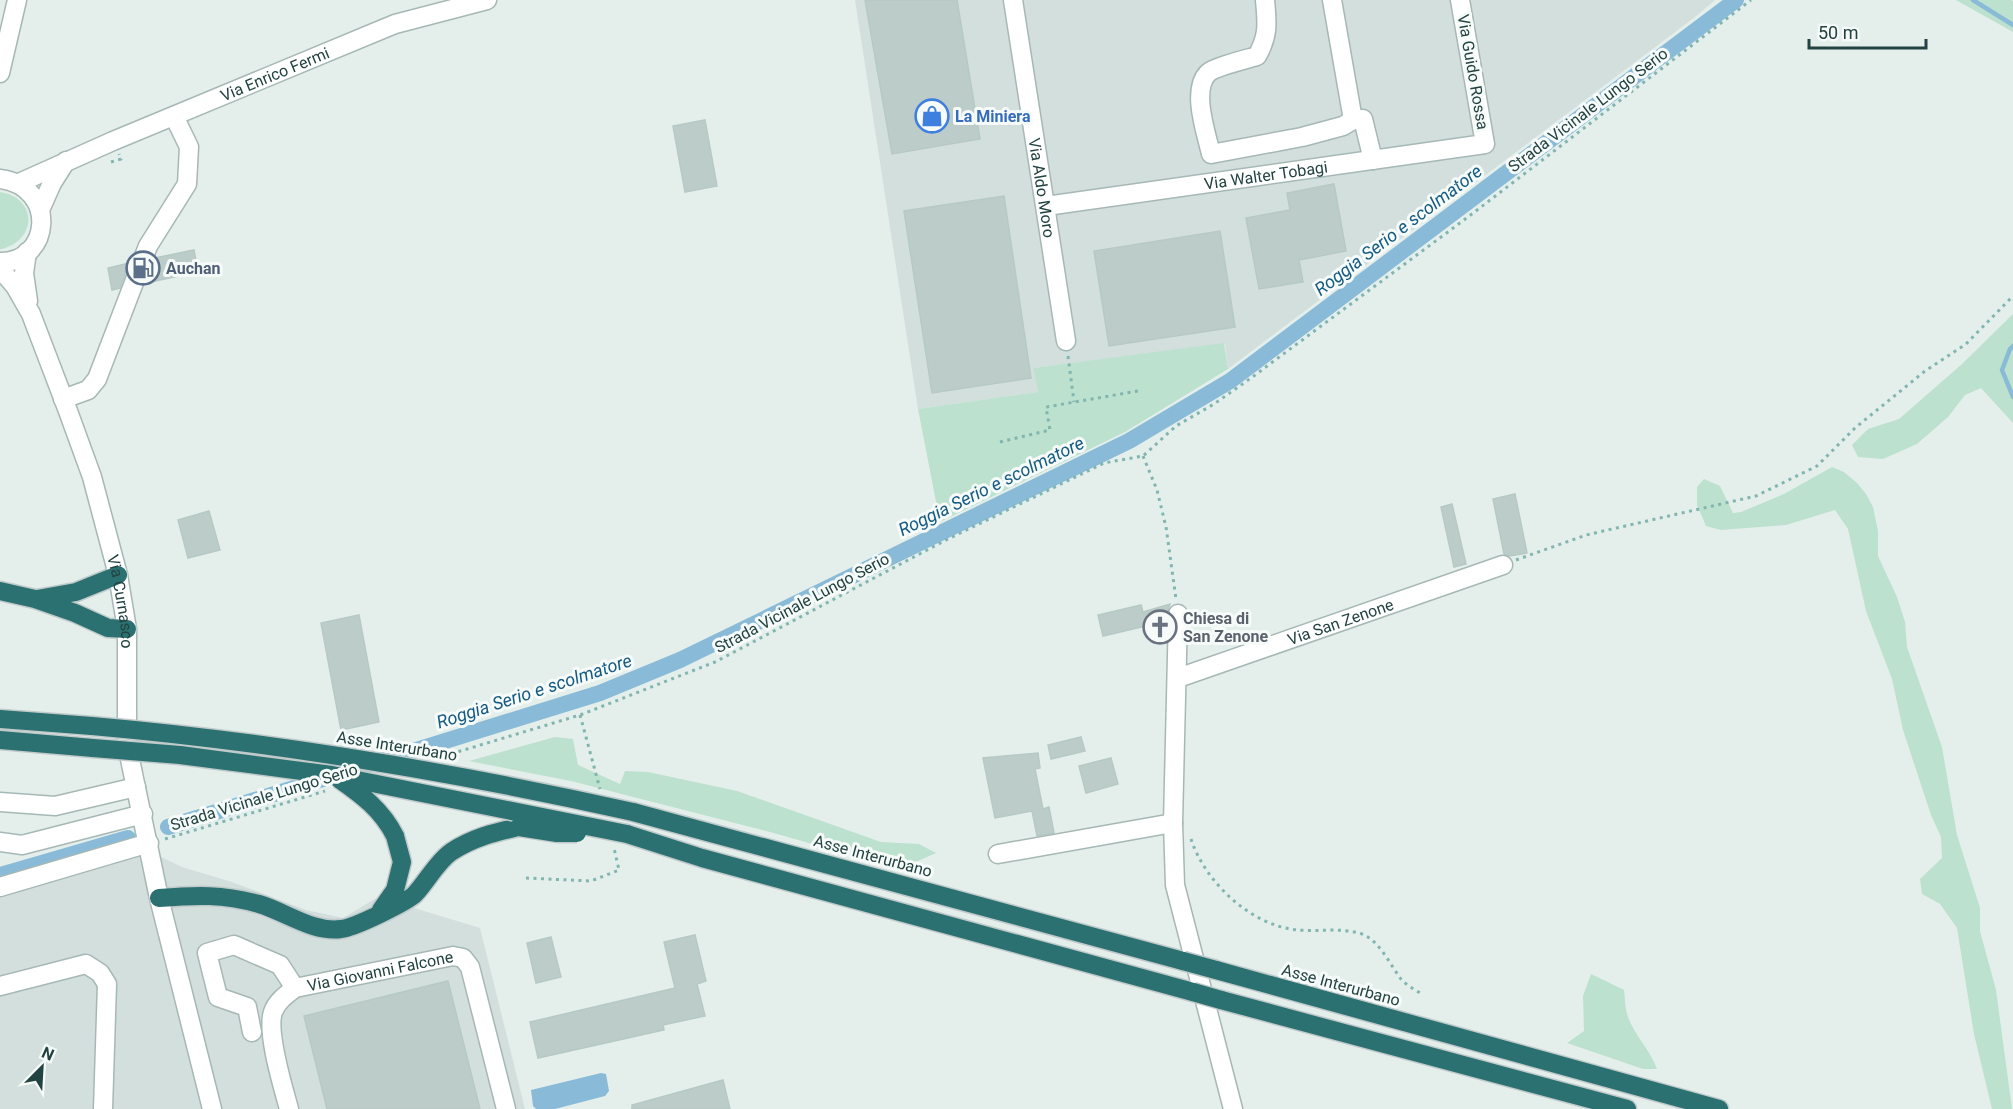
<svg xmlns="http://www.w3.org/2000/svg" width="2013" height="1109" font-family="Roboto,sans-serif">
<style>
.built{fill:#d2dfdd}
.green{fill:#bce1ce}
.water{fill:#89bbd8}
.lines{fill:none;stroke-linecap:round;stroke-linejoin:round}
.stream{stroke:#89bbd8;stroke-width:4.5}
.canal{stroke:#89bbd8;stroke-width:16}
.building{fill:#bccdc9;stroke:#b6c9c5;stroke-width:1.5}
.minor-casing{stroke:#a6b8b5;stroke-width:21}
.highway-casing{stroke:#c1caca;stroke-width:21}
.path{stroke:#82b5b0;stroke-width:3;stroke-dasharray:3 4.5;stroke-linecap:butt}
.minor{stroke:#fff;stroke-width:18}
.highway{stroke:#2b7171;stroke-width:18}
.highway-bridge-casing{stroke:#c1caca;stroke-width:21;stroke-linecap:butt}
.highway-bridge{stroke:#2b7171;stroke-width:18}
.labels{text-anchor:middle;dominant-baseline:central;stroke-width:6;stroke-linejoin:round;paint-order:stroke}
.street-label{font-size:16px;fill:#224341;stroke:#f6fbf9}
.shop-label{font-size:16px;font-weight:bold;fill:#366cbe;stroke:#f6fbf9;text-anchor:start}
.service-label{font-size:16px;font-weight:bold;fill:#4e5e75;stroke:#f6fbf9;text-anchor:start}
.worship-label{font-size:16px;font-weight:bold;fill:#5b616d;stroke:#f6fbf9;text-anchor:start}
.water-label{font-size:18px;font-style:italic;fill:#165b84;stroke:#f6fbf9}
</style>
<rect width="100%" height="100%" fill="#e4efec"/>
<!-- built -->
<path class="built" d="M855,0H1715L1695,17L1228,369L1225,344L1033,368L1038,392L918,409Z
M134,844L182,867L232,882L306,910L343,918L378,897L480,928L525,1109H0V882Z"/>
<!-- green -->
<path class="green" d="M1956,0H2011L2013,1V32Z
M0,192C37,198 38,239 2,249H0Z
M2013,314V423L1981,388L1965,395L1948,417L1917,444L1883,459L1858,457L1852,445L1868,429L1899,419L1962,364Z
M1224,343L1228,369L1125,432L940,522L918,409L1038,392L1033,368Z
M1832,467L1844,472L1857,483L1866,494L1873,507L1878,531V556L1897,597L1905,622L1907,647L1942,747L1957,835L1980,908V931L1996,990L2012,1109H1992L1974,1034L1957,928L1940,904L1922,894L1920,879L1942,858L1941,837L1931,815L1903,730L1892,679L1866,611L1848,529L1835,510L1786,525L1721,530L1706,526L1697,505V487L1704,479L1720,486L1733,513L1741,512L1784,494Z
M555,737L573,739L578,765L620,784L625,771L648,772L737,791L881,842L919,844L936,853L918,861L894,867L770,832L571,781L469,761Z
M1591,974L1624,990C1625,998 1625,1007 1627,1014C1633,1034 1650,1049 1657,1069H1643L1567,1043L1584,1031L1583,996Z"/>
<!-- water -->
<path class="water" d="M601,1073L606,1074L609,1091L605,1096L555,1109H536L533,1106L531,1090Z"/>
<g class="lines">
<!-- stream -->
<path class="stream" d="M1973,0L2013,25
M2013,346L2010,349L2002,370L2013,397"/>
<!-- canal -->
<path class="canal" d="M168,827L600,693L680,660L1129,441L1230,381L1736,0
M0,875L128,838"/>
</g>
<!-- building -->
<path class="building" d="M865,0H957L980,139L892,154Z
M705,120L717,186L685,192L673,126Z
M1334,184L1346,251L1299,260L1303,282L1259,289L1246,218L1290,210L1287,193Z
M1004,196L1031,378L932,393L904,211Z
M1220,231L1235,327L1109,346L1094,251Z
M194,250L198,272L146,283L155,258Z
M129,263L120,288L112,290L108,268Z
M1515,494L1527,553L1510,556L1504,554L1493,499Z
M1452,504L1466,564L1454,567L1441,507Z
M209,511L220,550L188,558L178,520Z
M1170,604L1167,614L1166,635L1154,639L1150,625L1103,636L1098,615L1141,605L1143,612Z
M359,615L379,722L341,730L321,623Z
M1081,737L1085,751L1051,759L1048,745Z
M1038,753L1040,768L1035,769L1043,809L1049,807L1054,833L1037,836L1032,811L995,818L983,758Z
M1111,758L1118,784L1086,793L1079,766Z
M695,935L706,981L697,984L705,1016L663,1025L664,1030L538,1058L530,1022L675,988L664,942Z
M551,937L561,977L536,983L527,943Z
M448,981L480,1109H327L304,1016Z
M723,1080L730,1109H632V1105Z"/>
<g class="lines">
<defs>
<g id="minor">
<path id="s1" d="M1013,0L1066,341"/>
<path d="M1265,0C1267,23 1269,35 1257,56C1247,59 1214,67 1208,73C1191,90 1206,132 1211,154L1302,137L1343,126L1353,120L1363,119L1373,160"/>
<path d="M1332,0L1353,120"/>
<path d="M0,73L17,0"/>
<path d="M0,179C59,187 51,263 0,262"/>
<path id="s2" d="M19,183L113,141L395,24L487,0"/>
<path id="s3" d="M1046,206L1485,144L1460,0"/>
<path d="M40,210L52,183L66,161"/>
<path d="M27,252L24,273L28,301"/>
<path id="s4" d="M0,269L15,286L31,314L68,411L92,477L118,575L127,629V745L159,898L212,1109"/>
<path d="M63,399L88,390L97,379L148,246L187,184L189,147L174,116"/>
<path d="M1178,614L1173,823L1175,885L1233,1109"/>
<path id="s5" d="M1178,678L1503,565"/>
<path d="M0,802L55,806L136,787"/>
<path d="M0,842L22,845L143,814"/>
<path d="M998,854L1173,823"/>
<path d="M0,887L149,843"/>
<path d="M0,986L86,964L100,973L107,984L103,1109"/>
<path d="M252,1032L247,1007L218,997L207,953L234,945L280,965L295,988"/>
<path id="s6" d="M289,1109C283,1087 266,1032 273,1012C277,1001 286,995 295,988L453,956L463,958L470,967L506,1109"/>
</g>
<path id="highway" d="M0,591L35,599L75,613L108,628L127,629
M37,599L76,592L118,575
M0,719L92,726
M0,740L93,748
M633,812L1183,961
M627,834L702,858L1193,992
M159,898C196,895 223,894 259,904C286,912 313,933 341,929C354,928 407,902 415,894C427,881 437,862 451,852C472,838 495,832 519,827
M381,910L395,890L402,862L395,836
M1216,970L1719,1109
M1221,1000L1627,1109"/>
</defs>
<!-- minor casing -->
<use href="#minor" class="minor-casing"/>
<!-- highway casing -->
<use href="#highway" class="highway-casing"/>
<!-- path -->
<path class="path" d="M111,162L121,159L119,154
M1068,356L1074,402
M1000,442L1050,430L1046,407L1138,391
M1143,456L1157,490L1166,527L1176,599
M1516,560L1586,535L1756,496L1817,466L1855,428L1925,371L1966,344L2013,296
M580,715L600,789
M444,756L580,715L715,662L948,539L1104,463L1143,456L1176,426L1214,404L1251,378L1468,217L1751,0
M165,839L325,791
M1191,839C1205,882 1251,926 1298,930C1319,932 1341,927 1362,934C1380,941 1390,965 1401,979C1407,986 1416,990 1423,995
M526,878L591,881L619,870L614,848"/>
<!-- minor -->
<use href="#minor" class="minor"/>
<!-- highway -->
<use href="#highway" class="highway"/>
<defs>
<path id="highway-bridge" d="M92,726C274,742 454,772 633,812
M93,748L180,755L332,775L627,834
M339,779C362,795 382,810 395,836
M519,827L557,833H577
M1183,961L1216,970
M1193,992L1221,1000"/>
</defs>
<!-- highway-bridge casing -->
<use href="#highway-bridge" class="highway-bridge-casing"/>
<!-- highway-bridge -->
<use href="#highway-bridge" class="highway-bridge"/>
</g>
<!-- icons -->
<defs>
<symbol id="shop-ring" viewBox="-11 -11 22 22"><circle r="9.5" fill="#f6fbf9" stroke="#3f7fe0" stroke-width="1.5"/><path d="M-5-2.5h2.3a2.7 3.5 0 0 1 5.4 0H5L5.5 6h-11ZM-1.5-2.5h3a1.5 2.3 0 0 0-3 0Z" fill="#3f7fe0"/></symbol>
<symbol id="fuel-ring" viewBox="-11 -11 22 22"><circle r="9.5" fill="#f6fbf9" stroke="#5c6f8a" stroke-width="1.5"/><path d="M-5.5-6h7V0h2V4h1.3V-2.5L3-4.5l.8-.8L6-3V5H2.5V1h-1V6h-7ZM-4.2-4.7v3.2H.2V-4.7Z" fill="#5c6f8a"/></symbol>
<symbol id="church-ring" viewBox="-11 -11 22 22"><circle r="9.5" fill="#f6fbf9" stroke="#6b7280" stroke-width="1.5"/><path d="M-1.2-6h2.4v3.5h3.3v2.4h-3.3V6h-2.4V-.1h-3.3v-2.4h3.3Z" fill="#6b7280"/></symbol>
</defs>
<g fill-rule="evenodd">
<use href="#shop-ring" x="913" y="97" width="38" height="38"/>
<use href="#fuel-ring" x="124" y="249" width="38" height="38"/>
<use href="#church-ring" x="1141" y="608" width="38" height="38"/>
</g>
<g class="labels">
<!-- street labels -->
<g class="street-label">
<text transform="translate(1473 72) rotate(80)">Via Guido Rossa</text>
<text stroke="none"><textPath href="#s2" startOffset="278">Via Enrico Fermi</textPath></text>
<text transform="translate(1588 110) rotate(-37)">Strada Vicinale Lungo Serio</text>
<text stroke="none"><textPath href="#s3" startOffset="222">Via Walter Tobagi</textPath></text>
<text stroke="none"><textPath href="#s1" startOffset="190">Via Aldo Moro</textPath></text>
<text stroke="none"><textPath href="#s4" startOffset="357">Via Curnasco</textPath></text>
<text transform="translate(802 603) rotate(-28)">Strada Vicinale Lungo Serio</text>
<text stroke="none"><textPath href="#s5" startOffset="172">Via San Zenone</textPath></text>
<text transform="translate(397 746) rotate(9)">Asse Interurbano</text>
<text transform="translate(264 797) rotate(-17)">Strada Vicinale Lungo Serio</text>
<text transform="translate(873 856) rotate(15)">Asse Interurbano</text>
<text stroke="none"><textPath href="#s6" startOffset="219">Via Giovanni Falcone</textPath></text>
<text transform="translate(1341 985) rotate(15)">Asse Interurbano</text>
</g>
<!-- shop labels -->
<g class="shop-label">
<text x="955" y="116">La Miniera</text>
</g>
<!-- service labels -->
<g class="service-label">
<text x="166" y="268">Auchan</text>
</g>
<!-- worship labels -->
<g class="worship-label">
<text x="1183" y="618">Chiesa di<tspan x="1183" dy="18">San Zenone</tspan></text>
</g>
<!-- water labels -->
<g class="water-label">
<text transform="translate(1398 230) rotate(-37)">Roggia Serio e scolmatore</text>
<text transform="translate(991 486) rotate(-26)">Roggia Serio e scolmatore</text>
<text transform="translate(534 691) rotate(-18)">Roggia Serio e scolmatore</text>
</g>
</g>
<!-- north arrow -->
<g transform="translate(42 1067) rotate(24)" stroke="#f6fbf9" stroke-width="4.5" paint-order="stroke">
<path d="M0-4.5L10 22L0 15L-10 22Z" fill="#224341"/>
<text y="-9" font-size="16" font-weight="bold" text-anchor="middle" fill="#224341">N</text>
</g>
<!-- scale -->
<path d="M1809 39v9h117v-9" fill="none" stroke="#224341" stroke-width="3"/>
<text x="1818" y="39" font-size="18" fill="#224341" stroke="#f6fbf9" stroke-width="4.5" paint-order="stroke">50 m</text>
</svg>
